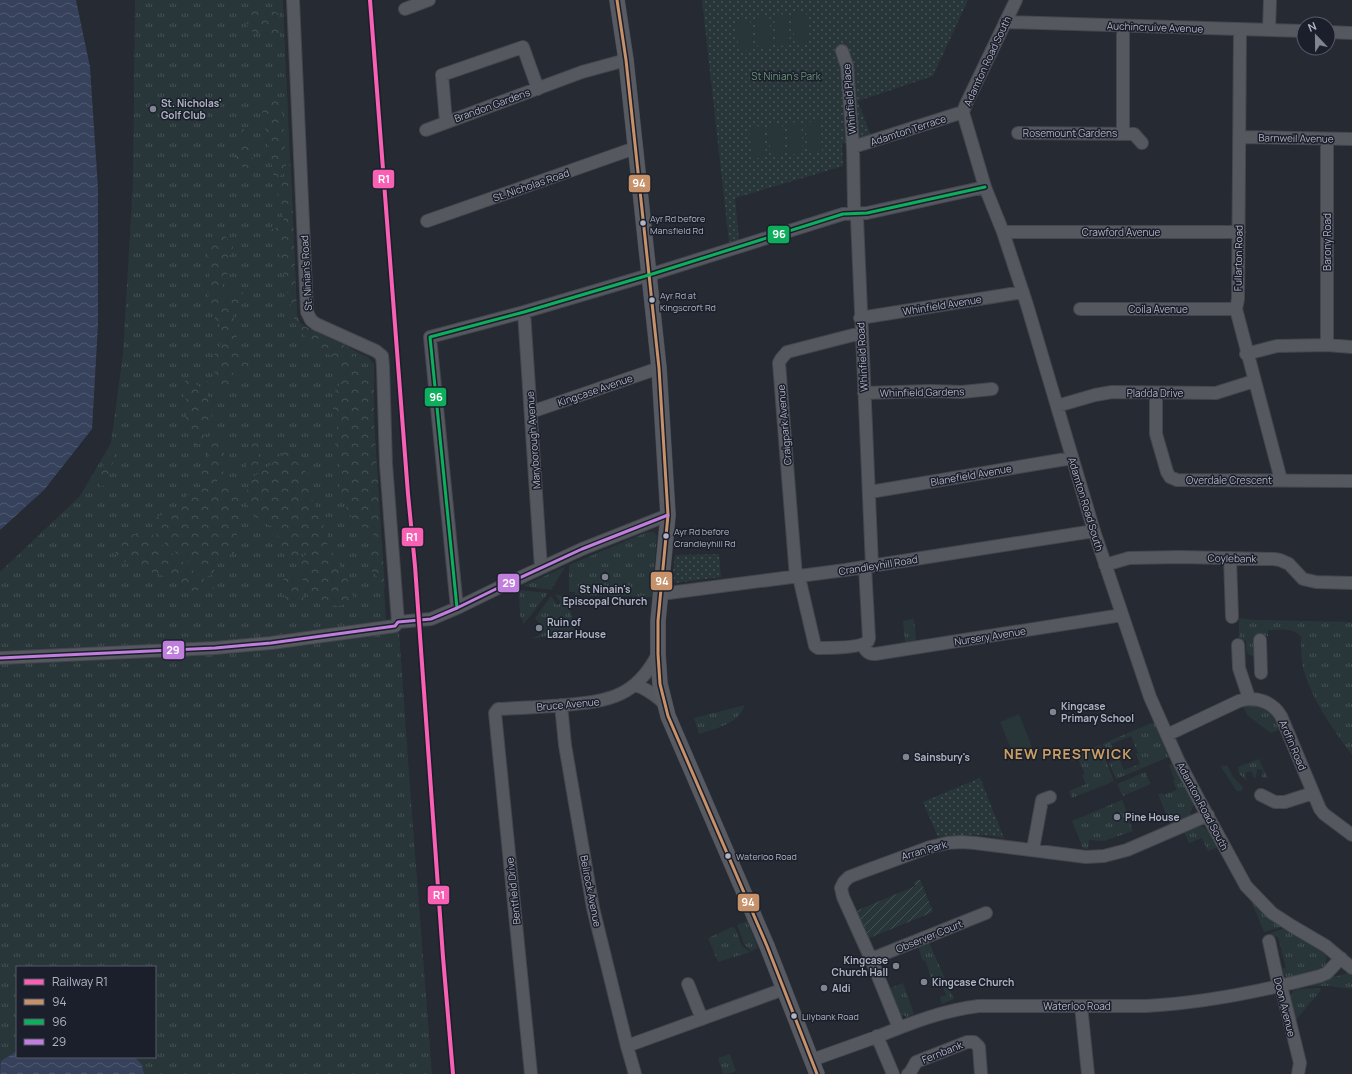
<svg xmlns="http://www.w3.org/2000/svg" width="1352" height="1074" font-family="Manrope,sans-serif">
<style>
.grass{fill:url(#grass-tufts);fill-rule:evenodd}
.forest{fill:url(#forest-crowns)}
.park{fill:url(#park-dots)}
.garden{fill:url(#garden-furrows)}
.pitch{fill:#28363a}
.water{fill:url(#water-waves)}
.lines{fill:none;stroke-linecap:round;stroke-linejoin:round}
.minor-casing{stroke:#44464d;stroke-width:14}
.major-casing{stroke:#44474f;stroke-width:16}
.minor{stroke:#565860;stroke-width:12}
.major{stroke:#585a62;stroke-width:15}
.bus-1-casing{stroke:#1b1f2b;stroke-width:6}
.bus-2-casing{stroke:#1b1f2b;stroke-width:6}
.bus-3-casing{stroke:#1b1f2b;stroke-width:6}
.bus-1{stroke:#c7916a;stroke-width:3}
.bus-2{stroke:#0daf5c;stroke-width:3}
.bus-3{stroke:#c07fdc;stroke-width:3}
.rail-1-casing{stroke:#1b1f2b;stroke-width:7}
.rail-1{stroke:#f860b3;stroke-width:4}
.poi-dot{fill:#808490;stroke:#1b1f2b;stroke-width:1.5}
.bus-dot{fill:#b0b4c3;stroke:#1b1f2b;stroke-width:1.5}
.labels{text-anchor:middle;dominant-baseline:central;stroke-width:3;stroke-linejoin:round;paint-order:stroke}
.bus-label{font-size:9px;fill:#b0b4c3;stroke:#1b1f2b;text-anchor:start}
.street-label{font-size:10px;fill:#b0b4c3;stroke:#1b1f2b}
.park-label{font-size:10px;fill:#699278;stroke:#1b1f2b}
.poi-label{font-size:10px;font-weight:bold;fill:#b0b4c3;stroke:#1b1f2b;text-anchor:start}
.district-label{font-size:14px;font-weight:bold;letter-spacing:1px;fill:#cb9f63;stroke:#1b1f2b}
.line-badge{stroke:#1b1f2b;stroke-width:1.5}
.badge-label{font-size:11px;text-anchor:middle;font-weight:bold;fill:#fff}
</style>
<defs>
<pattern id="grass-tufts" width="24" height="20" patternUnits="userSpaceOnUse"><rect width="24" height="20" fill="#28363a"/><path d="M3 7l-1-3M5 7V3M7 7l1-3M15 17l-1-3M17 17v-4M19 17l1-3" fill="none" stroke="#455155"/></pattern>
<pattern id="forest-crowns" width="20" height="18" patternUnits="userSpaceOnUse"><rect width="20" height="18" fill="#28363a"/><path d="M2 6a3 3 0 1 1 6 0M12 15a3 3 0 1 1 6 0" fill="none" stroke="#455155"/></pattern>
<pattern id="park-dots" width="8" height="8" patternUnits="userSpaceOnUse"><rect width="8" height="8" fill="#28363a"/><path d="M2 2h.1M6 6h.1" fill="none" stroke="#455155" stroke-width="1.8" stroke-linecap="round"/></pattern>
<pattern id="garden-furrows" width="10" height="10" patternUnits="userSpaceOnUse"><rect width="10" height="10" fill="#28363a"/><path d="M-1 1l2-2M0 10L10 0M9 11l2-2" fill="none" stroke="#455155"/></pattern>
<pattern id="water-waves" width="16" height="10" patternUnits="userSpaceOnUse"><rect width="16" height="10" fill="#36415b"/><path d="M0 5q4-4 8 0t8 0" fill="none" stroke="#515a71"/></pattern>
</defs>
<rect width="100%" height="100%" fill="#262a32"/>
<!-- grass -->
<path class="grass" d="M135,0H283L297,314L301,325L368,357L374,364V422L386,621L388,632L399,631L411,801L432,1074H0V572L80,496L111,443L123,353L133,182ZM17,967H155V1057H17Z
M647,532H654L657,535L652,597L575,595V592H569V565Z
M565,567L551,590L522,586Z
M519,590L548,593L524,624L520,616Z
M555,594L568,597L574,630L532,639L541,634L543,629L535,618L551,596L557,605L561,603Z
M1239,618L1254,620L1352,622V755C1333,729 1313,702 1304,671C1301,661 1301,648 1301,637C1293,627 1279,630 1268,630V636H1257L1256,655L1253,656L1248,654L1246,650V641H1239Z
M914,619L916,641L905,642L903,621Z
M1248,704C1268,708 1272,711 1279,730L1271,733L1247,715L1243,706Z
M745,705C738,724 717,728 699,734L694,718Z
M1154,722L1169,757L1116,779L1109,763L1119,759L1124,770L1140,764L1136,754L1138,753L1131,736L1111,744L1115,755L1108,758L1102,744Z
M1100,745L1114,781L1072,798L1069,791L1086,784L1082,775L1085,774L1078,759L1071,761L1069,758Z
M1259,759L1268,779L1262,777L1263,770L1257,769L1256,777L1254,778L1251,771L1245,773L1247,781L1239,774L1238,767Z
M1173,763L1194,804L1189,817L1170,824L1158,794L1162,793L1163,795L1177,790L1173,781L1175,780L1169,765Z
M1224,765L1228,767L1233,777L1243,787L1242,791H1237L1221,767Z
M1145,772L1151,784L1123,796L1117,784Z
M1122,800L1127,812L1126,813L1133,831L1104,841L1089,840L1088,849L1083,848L1072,821Z
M1198,826C1209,826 1213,838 1218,847L1208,851L1202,838L1189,843L1184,832Z
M1251,900L1282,927L1264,932Z
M747,921L758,948L751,951L744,944L737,925Z
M732,927L735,928L742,946L750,952L718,962L708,938Z
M1285,928L1324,951C1326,956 1328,959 1325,964L1327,966L1325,969L1288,978L1282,974L1281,969L1286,968L1278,937L1273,936L1270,933Z
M928,940L954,999L942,1004L940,997L946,995L941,982L933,984L925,960L923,961L917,944Z
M1347,973L1352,975V989L1328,986H1303L1334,976L1335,977Z
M903,983L914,1014L907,1017L898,1013L888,989Z
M1320,988L1321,990L1295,1021L1290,1000L1293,991L1298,989Z
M730,1054L736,1071L728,1074H723L718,1058Z"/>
<!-- forest -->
<path class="forest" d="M261,6L272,10L279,14L280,39C277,38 274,36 271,35C263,33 243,35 248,20C251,13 255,9 261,6Z
M271,94L282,101L286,168L275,184L261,104Z
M243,127L254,163L255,174L248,175L244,166L240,167L235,158C241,149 244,143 238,134L239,130Z
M291,170L297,314C299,320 300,324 306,327L352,349L359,366L340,370L334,367L333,356L311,348L309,341L296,326L290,304L276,235H270V229H275L284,221L277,190Z
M223,235L225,236L233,246L232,253L225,260L228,273L223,282L221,299L222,301L233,292H242L246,296L239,303L233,316L236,326L239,331L233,345L250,365L239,372L220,368L208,360C221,350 225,341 219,325C218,321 215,319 214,317C210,306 208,294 206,282L210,281L209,273L206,270L204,262L208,257L207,250L213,236L220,237Z
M360,369L367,380H374V422L385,589L380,580L371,570V564L367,558L376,542C373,525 366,531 357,524C349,517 337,489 339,478C339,477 342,474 342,473C339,467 334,445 335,437C335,432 338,427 337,422C337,413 331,409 332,398C333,392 337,388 341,383L340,375Z
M216,370L234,373L241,377V385L235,388H212L206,380L211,379Z
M186,377L207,392C209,398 211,405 212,412C212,420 204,443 195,446L190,433H187L184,431L185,426L183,424L188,412L187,401L183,394Z
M211,431L220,434L219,441L225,442L228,447C222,452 224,456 225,462C225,465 224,469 223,472L226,475L223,478L220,477L217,478V483L200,485L198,479L209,455L206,454L204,445L208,440Z
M253,439H257L260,442V449L258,453C261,461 258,469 249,472L246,469L250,445Z
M116,447L111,471L103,487L100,486C99,471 105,458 116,447Z
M286,451L309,475L310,496L317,508L320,521L328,531L327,545L336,558L349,583L354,599C346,606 332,609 322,605C317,603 313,599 308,596L301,575V559L307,553L306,551L295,558C288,554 279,548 278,539C277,534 280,529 277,524L273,527C257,520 254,516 245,501L250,479L273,463L274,460Z
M222,482L228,483L238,493L240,520L236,538L234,554L230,555L228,550C217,556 214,562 214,574L206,577L158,538L154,531L159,526L156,518L159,516L179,508C192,482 201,492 222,482Z
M150,531L156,540L207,582L216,585L213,589H202L192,592L155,572L149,573L138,563L131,564L130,558L125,562L115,553L120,548L122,539L131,535Z
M297,573L304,600L300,603L288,602L283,594V580L289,574Z"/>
<!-- park -->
<path class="park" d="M702,0H968L933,76L858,101L870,134L842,144L843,166L735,198L739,240L729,242Z
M719,554L721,577L675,583L672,581L675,555Z
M980,778L1004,838C981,834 961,834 938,837L923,802Z"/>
<!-- garden -->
<path class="garden" d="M920,879L933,912L867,939L856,911L915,886L914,882Z"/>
<!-- pitch -->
<path class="pitch" d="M806,12L809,44L795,45L792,14Z
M788,14L790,45L776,46L774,15Z
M769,16L772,47L758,48L755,17Z
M750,19L753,50L739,51L736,20Z
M819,121L822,152L808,153L805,122Z
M801,122L803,153L789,155L787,123Z
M782,124L785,155L771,157L768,125Z
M763,126L766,157L752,159L749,127Z
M1019,714L1034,752L1015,759L1000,722Z"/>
<!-- water -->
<path class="water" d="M0,0H76L90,67L98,188V325L92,429L44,490L0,530Z
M17,1051V1057H135L142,1065L144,1074H0L1,1061Z"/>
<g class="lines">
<defs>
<path id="minor" d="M293,0L307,312L311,320L316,324L376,351L382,356L383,366L386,464L398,622
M1016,0L966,104L963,112L964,116L985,187L1003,232L1027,305L1094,531L1150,697L1178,760L1199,800L1246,886L1272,913L1292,926L1326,946L1352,968
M405,9L429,0
M1005,22L1304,31
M1240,29L1238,299L1236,309L1281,480
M1269,30L1270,0
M1328,32L1352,33
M842,51L847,66L853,147L854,207L857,218L872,566
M446,122L442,75L523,47L538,89
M426,130L582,72L626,60
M1018,133L1134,134L1142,143
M1123,134V26
M1240,137L1352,139
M1327,139V345
M853,147L963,112
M427,221L635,148
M1003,232H1239
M1080,309H1236
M524,312L541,568
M860,318L1023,292
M1246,354L1277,346L1327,345L1352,347
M864,393L931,391L962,392L992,389
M1156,393V434L1167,472L1170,477L1177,480L1352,481
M1057,406L1095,395L1112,392L1216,393L1254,381
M531,412L659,368
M870,492L1072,458
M1230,558L1232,617
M1105,565L1129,558L1180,557L1274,559L1280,560L1289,564L1303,579L1316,582L1352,583
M796,577L779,363L781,359L787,352L861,333
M799,577L815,646L818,648C829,648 862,648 868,641L869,638L865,567
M661,594L845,570L1094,531
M457,608L430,337L524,312L649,275L843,214L867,213L985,187
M1260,640L1261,673
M863,644C865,651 868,654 875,654L1122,615
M1238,645L1239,668L1249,698
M0,658L215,648L271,643L395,626L398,622L431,619L457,608L502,586L582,549L668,515
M635,685C646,688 655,695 664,703
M561,705L565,745L593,908L627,1046L635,1074
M1167,735L1239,701C1255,696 1272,701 1281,716L1320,809L1324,814L1352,835
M1261,795L1275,802H1285L1313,793
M1033,849L1042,800L1050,797
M1269,941L1277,978L1281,986L1300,1063L1298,1074
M871,959L986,913
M688,984L702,1019
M1081,1006L1088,1074
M899,1028L871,959L843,897L841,888L844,882L849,877L862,872L930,847L947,843L961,842L975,843L1086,857L1104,856L1127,850L1208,815
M877,1036L893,1074
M627,1046L784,989
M812,1060C834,1052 857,1044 879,1036C911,1023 944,1010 979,1006H1146C1205,1003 1263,991 1320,976L1327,973L1341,958
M531,1074L495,713L498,709C520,708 543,707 565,705C609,701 636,697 658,654
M908,1074L910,1073L916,1062L967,1042H974L979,1047L981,1074"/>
<path id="major" d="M617,0L626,60L659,368L668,515L658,621V654L660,684L668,716L767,946L817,1074"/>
</defs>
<!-- minor casing -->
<use href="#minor" class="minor-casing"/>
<!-- major casing -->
<use href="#major" class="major-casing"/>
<!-- minor -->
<use href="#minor" class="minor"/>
<!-- major -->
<use href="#major" class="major"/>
<defs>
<path id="bus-1" d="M617,0L626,60L659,368L668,515L658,621V654L660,684L668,716L767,946L817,1074"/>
<path id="bus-2" d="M457,608L430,337L524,312L649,275L843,214L867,213L985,187"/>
<path id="bus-3" d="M0,658L215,648L271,643L395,626L398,622L431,619L457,608L502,586L582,549L668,515"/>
</defs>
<!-- bus-1 casing -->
<use href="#bus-1" class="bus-1-casing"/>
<!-- bus-2 casing -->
<use href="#bus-2" class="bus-2-casing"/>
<!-- bus-3 casing -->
<use href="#bus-3" class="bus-3-casing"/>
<!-- bus-1 -->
<use href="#bus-1" class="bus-1"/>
<!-- bus-2 -->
<use href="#bus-2" class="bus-2"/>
<!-- bus-3 -->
<use href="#bus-3" class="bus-3"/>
<defs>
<path id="rail-1" d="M370,0L408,494L415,566L443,957L453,1074"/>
</defs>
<!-- rail-1 casing -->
<use href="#rail-1" class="rail-1-casing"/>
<!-- rail-1 -->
<use href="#rail-1" class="rail-1"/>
</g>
<!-- markers -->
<g class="poi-dot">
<circle cx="153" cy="109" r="4"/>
<circle cx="605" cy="577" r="4"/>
<circle cx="539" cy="628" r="4"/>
<circle cx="1053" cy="712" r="4"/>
<circle cx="906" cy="757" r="4"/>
<circle cx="1117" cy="817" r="4"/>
<circle cx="896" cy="966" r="4"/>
<circle cx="924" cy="982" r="4"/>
<circle cx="824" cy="988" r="4"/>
</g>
<g class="bus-dot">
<circle cx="643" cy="223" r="3.5"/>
<circle cx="652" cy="300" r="3.5"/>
<circle cx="666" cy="536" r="3.5"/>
<circle cx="728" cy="856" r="3.5"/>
<circle cx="794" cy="1016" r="3.5"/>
</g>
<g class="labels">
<!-- bus labels -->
<g class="bus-label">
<text x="650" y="218">Ayr Rd before<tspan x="650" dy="12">Mansfield Rd</tspan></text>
<text x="660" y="295">Ayr Rd at<tspan x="660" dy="12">Kingscroft Rd</tspan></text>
<text x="674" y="531">Ayr Rd before<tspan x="674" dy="12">Crandleyhill Rd</tspan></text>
<text x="736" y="856">Waterloo Road</text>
<text x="802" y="1016">Lilybank Road</text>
</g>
<!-- street labels -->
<g class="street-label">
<text transform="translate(1155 27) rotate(2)">Auchincruive Avenue</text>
<text transform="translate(987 61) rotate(-65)">Adamton Road South</text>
<text transform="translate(849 99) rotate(-95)">Whinfield Place</text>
<text transform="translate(492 105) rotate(-20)">Brandon Gardens</text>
<text transform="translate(908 130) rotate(-18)">Adamton Terrace</text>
<text x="1070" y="133">Rosemount Gardens</text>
<text transform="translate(1296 138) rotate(1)">Barnweil Avenue</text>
<text transform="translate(531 185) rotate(-19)">St. Nicholas Road</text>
<text x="1121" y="232">Crawford Avenue</text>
<text transform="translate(1327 242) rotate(-90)">Barony Road</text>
<text transform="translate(1238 258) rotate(-89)">Fullarton Road</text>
<text transform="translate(306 273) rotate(-93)">St. Ninian's Road</text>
<text transform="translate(942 305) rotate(-9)">Whinfield Avenue</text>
<text x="1158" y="309">Coila Avenue</text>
<text transform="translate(862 357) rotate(-93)">Whinfield Road</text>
<text transform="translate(595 390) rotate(-19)">Kingcase Avenue</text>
<text transform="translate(922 392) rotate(-1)">Whinfield Gardens</text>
<text x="1155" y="393">Pladda Drive</text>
<text transform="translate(784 425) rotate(-95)">Craigpark Avenue</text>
<text transform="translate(533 440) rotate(-94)">Maryborough Avenue</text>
<text transform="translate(971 475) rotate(-10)">Blanefield Avenue</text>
<text x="1229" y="480">Overdale Crescent</text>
<text transform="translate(1086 504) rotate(73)">Adamton Road South</text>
<text transform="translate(1232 558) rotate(1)">Coylebank</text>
<text transform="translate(878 565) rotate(-9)">Crandleyhill Road</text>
<text transform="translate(990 636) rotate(-9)">Nursery Avenue</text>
<text transform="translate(568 704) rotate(-5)">Bruce Avenue</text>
<text transform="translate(1293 745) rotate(67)">Ardfin Road</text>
<text transform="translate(1203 806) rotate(62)">Adamton Road South</text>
<text transform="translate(924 850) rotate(-16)">Arran Park</text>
<text transform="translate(513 891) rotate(-96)">Bentfield Drive</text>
<text transform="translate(591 891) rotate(79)">Bellrock Avenue</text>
<text transform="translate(929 936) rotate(-22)">Observer Court</text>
<text x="1077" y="1006">Waterloo Road</text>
<text transform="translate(1285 1007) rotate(76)">Doon Avenue</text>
<text transform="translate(942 1052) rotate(-22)">Fernbank</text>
</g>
<!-- park labels -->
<g class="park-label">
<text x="786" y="76">St Ninian's Park</text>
</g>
<!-- poi labels -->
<g class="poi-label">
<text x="161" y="103">St. Nicholas'<tspan x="161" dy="12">Golf Club</tspan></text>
<text x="605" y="589" text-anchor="middle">St Ninain's<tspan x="605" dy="12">Episcopal Church</tspan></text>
<text x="547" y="622">Ruin of<tspan x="547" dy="12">Lazar House</tspan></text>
<text x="1061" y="706">Kingcase<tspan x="1061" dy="12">Primary School</tspan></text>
<text x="914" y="757">Sainsbury's</text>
<text x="1125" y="817">Pine House</text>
<text x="888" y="960" text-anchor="end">Kingcase<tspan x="888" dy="12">Church Hall</tspan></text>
<text x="932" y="982">Kingcase Church</text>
<text x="832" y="988">Aldi</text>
</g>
<!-- district labels -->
<g class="district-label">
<text x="1068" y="753">NEW PRESTWICK</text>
</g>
</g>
<g class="line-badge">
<rect x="372" y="169" width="23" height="20" rx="4" fill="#f860b3"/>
<rect x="628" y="174" width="23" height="19" rx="4" fill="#c7916a"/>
<rect x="767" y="225" width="23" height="19" rx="4" fill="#0daf5c"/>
<rect x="424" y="387" width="23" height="20" rx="4" fill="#0daf5c"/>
<rect x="401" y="527" width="23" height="20" rx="4" fill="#f860b3"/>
<rect x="650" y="571" width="23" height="20" rx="4" fill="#c7916a"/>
<rect x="497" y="573" width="23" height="20" rx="4" fill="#c07fdc"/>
<rect x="162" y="640" width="23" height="20" rx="4" fill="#c07fdc"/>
<rect x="427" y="885" width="23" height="20" rx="4" fill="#f860b3"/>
<rect x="737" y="893" width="23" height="19" rx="4" fill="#c7916a"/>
</g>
<g class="badge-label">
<text x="384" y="183">R1</text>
<text x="639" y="187">94</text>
<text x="779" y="238">96</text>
<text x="436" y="401">96</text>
<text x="412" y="541">R1</text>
<text x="662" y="585">94</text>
<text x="509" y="587">29</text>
<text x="173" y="654">29</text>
<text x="439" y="899">R1</text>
<text x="748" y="906">94</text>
</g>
<!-- legend -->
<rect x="16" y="966" width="140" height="92" fill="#1b1f2b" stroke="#575b68"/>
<rect x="24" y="979" width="20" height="6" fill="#f860b3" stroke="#575b68"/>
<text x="52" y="986" font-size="12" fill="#b0b4c3">Railway R1</text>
<rect x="24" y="999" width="20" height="6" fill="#c7916a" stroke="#575b68"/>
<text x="52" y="1006" font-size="12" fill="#b0b4c3">94</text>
<rect x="24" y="1019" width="20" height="6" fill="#0daf5c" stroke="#575b68"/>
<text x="52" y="1026" font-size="12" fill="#b0b4c3">96</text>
<rect x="24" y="1039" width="20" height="6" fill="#c07fdc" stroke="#575b68"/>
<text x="52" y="1046" font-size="12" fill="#b0b4c3">29</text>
<!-- north arrow -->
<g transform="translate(1316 36) rotate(338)"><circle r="19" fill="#1b1f2b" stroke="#575b68"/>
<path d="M0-3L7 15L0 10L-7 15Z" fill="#808490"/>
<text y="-6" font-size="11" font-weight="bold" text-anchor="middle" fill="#b0b4c3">N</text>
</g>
</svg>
